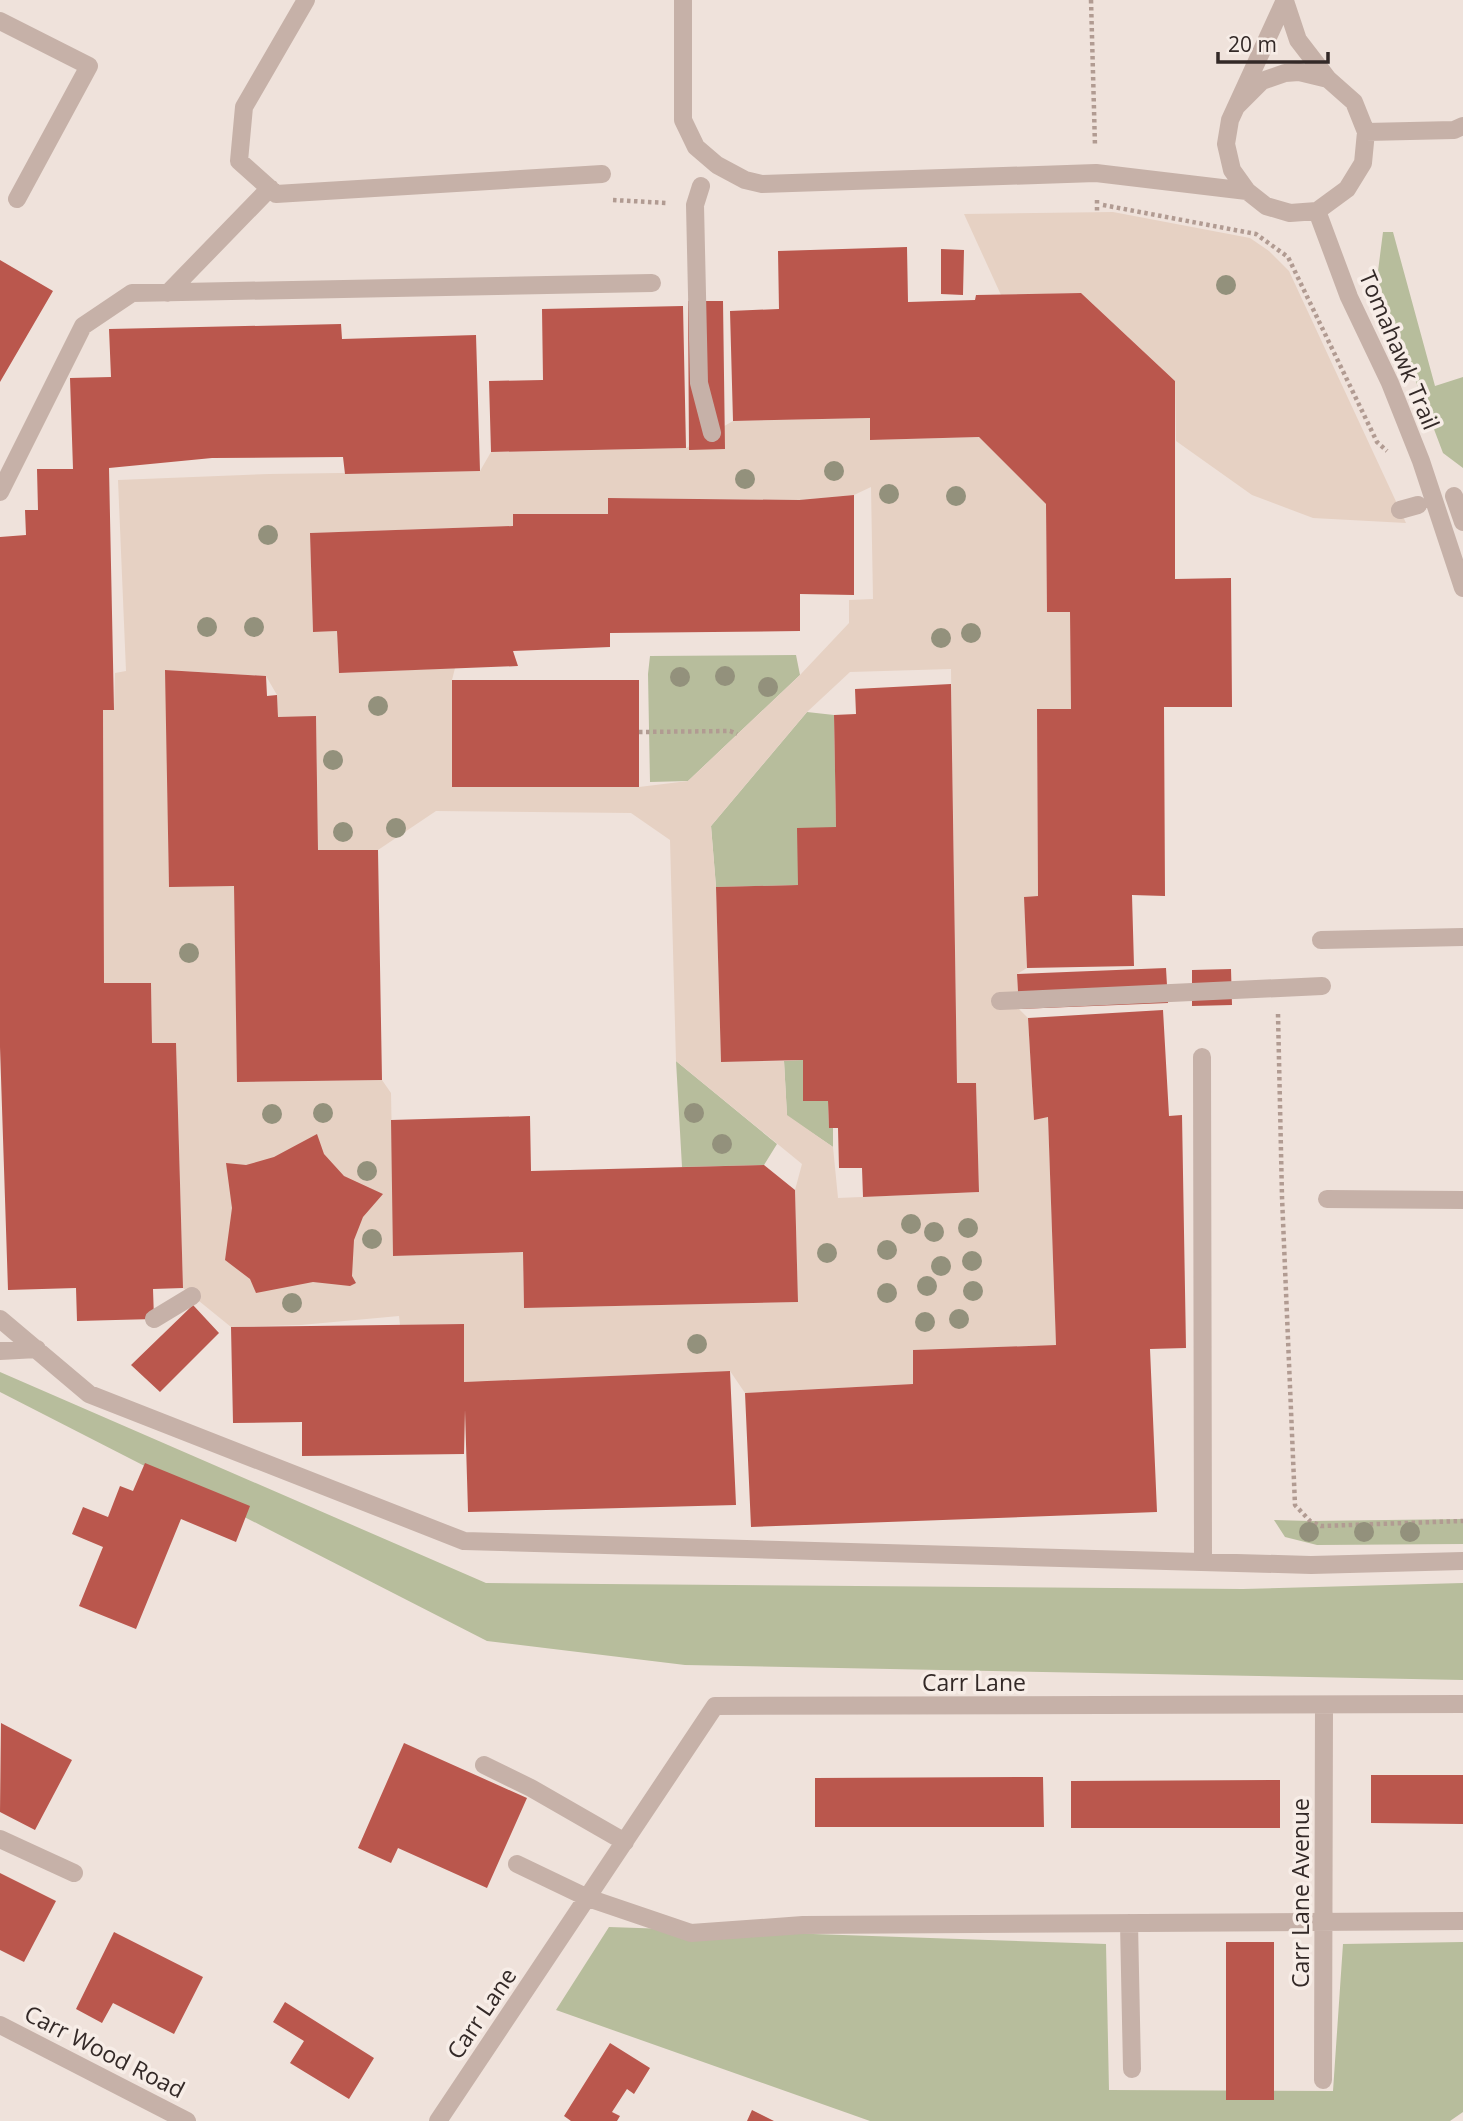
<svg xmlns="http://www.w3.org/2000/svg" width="1463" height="2121" font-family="'Open Sans',sans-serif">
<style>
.green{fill:#b7bd9c}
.plaza{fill:#e6d1c3;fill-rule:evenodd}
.building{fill:#ba574d}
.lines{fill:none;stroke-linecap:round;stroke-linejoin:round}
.path{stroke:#b19b92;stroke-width:4.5;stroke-dasharray:3.5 3.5;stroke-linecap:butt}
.minor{stroke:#c6b1a8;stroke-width:18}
.tree{fill:#93917c}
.labels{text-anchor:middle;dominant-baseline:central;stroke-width:7;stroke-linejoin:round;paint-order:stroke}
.street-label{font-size:23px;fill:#332927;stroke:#f7ede7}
</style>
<rect width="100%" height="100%" fill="#efe2db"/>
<!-- green -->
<path class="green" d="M1383,232H1393L1435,386L1463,377V468L1443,453L1377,279Z
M796,655L800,675L688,781L650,782L648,674L650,656Z
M807,712L834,715L836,827L798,885L716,887L711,826Z
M803,1060V1101H828L829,1127L833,1128V1147L787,1116L784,1061Z
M676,1061L777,1144L764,1165L682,1167Z
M0,1372L486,1583L1243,1589L1463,1583V1680L685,1665L487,1641L0,1392Z
M1463,1519V1544L1317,1545L1285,1537L1274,1520L1310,1521Z
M609,1927L1106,1944L1109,2090L1333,2091L1343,1944L1463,1942V2112L1450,2121H870L556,2010Z"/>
<!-- plaza -->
<path class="plaza" d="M1113,212L1250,238L1269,251L1289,271L1406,523L1313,518L1252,495L1176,441L1175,381L1081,293L1001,295L964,214Z
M870,418L871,440L979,437L1046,504L1047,612H1070L1071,709L1037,710L1038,896L1024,897L1027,968L1017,974L1019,1009L1028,1018L1034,1119L1048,1117L1056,1345L913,1350V1384L745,1393L730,1371L464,1382V1324L400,1325L399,1316L301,1325L231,1327L183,1288L176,1043H152L151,983H104L103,710H114L115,673L126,671L118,480L269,474L480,471L491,452L686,448L733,421ZM871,487L873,599L849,600V623L800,675L688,781L639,787H452V680L455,668L339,673L337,631L313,632L310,533L513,526V514H608L609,498L799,500L854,495ZM951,669L957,1083H976L979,1192L838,1198L833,1147L787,1115L784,1061L721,1062L716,887L711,826L807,712L850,672ZM166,670L266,676L277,695L278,717H316L318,850H378L436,811L631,813L670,840L676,1061L802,1164L795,1190L798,1302L524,1308L523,1252L394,1256L391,1093L382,1080L238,1082L234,886H169Z"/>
<!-- building -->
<path class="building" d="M907,247L908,302L975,300L976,295L1081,293L1175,381V579L1231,578L1232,707H1164L1165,896L1132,895L1134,966L1027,968L1024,897L1038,896L1037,709H1071L1070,612H1047L1046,504L979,437L870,440V418L733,421L730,311L779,309L778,251Z
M941,249L964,250L963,295L941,294Z
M0,260L53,291L0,382Z
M688,301H723L725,449L689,450Z
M683,306L686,448L491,452L489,381L543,380L542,309Z
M341,324L342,339L476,335L480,471L345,474L343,457L212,458L109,468L114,710H103L104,983H151L152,1043H176L183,1288L153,1289L154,1319L77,1321L76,1288L8,1290L0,1047V537L26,535L25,510H38L37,469H73L70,378L111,377L109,329Z
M854,495V595L800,594V631L610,633V647L513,651L518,666L339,673L337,631L313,632L310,533L513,526V514H608V498L799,500Z
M165,670L266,676L267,696L277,695L278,717L316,716L318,850H378L382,1080L237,1082L234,886L169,887Z
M452,680H639V787H452Z
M951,684L957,1083H976L979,1192L863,1197L862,1168H839L838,1128H829L828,1101H803V1060L721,1062L716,887L798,885L797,828L836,827L834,715L856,714L855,689Z
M1166,968L1168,1003L1019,1009L1017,974Z
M1231,969L1232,1005L1192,1006V970Z
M1163,1010L1169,1116L1182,1115L1186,1348L1150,1349L1157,1512L751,1527L745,1393L913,1384V1350L1056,1345L1048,1117L1034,1120L1028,1018Z
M530,1116L531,1171L764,1165L795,1190L798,1302L524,1308L523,1252L393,1256L391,1120Z
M317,1134L324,1154L344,1176L383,1194L363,1217L354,1240L352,1276L356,1283L350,1286L313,1282L256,1293L250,1279L225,1260L232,1208L226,1163L246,1165L274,1157Z
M193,1305L219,1333L160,1392L131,1365Z
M464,1324V1382L730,1371L736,1505L468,1512L465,1410L464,1454L302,1456V1422L233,1423L231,1327Z
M145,1463L250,1506L236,1542L181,1519L136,1629L79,1606L103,1547L72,1534L83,1507L108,1517L120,1486L133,1491Z
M1,1723L72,1760L35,1830L0,1812Z
M404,1743L527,1798L487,1888L398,1848L391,1863L358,1848Z
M1371,1775H1463V1824L1371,1823Z
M1043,1777L1044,1827H815V1778Z
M1280,1780V1828H1071V1781Z
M0,1873L56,1901L24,1962L0,1950Z
M114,1932L203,1977L174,2034L113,2003L102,2023L76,2009Z
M1226,1942H1274V2100H1226Z
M285,2002L374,2058L349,2099L290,2063L304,2041L273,2022Z
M610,2043L650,2068L634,2094L627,2089L612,2112L620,2116L617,2121H571L564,2116Z
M752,2110L774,2121H747Z"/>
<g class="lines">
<!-- path -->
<path class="path" d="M1091,0L1095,146
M613,200L667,203
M1097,200V212
M1103,205L1256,234L1288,257L1377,442L1387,451
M639,732L730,731L737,734
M1278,1014L1282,1197L1295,1505L1310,1521L1321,1526L1463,1521"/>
<!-- minor -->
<path class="minor" d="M306,0L244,107L239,161L276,194L602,174
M683,0V120L696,147L717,165L745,180L762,184L1096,173L1247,191
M1285,1L1298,40L1328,79
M0,21L89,66L17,199
M1237,106L1262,81L1285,73L1299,72L1328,79L1354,102L1366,132L1363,163L1347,189L1317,211L1290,213L1266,206L1247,191L1232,170L1226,144L1230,120L1285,0
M1366,132L1454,130L1463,126
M701,186L695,205L699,383L712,433
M1317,211L1349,297L1390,383L1421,461L1463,588
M168,293L270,188
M0,492L83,326L132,293L652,283
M1454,496L1463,522
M1400,510L1418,505
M1321,940L1463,937
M1000,1001L1322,986
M1202,1057L1203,1562
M1327,1199L1463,1200
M0,1319L89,1394L464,1541L1311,1565L1463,1561
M154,1319L192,1296
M0,1351L37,1349
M484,1765L531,1788L625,1842
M0,1839L74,1873
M517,1864L588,1898L691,1933L803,1925L1463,1921
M1129,1923L1132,2069
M0,2025L187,2121
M1323,2080L1324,1706
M438,2121L715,1706L1463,1704"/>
</g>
<!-- trees -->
<g class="tree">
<circle cx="1226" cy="285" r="10"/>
<circle cx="834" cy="471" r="10"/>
<circle cx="745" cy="479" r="10"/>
<circle cx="889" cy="494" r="10"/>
<circle cx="956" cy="496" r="10"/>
<circle cx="268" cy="535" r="10"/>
<circle cx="207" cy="627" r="10"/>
<circle cx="254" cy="627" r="10"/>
<circle cx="971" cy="633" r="10"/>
<circle cx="941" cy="638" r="10"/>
<circle cx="725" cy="676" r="10"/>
<circle cx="680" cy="677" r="10"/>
<circle cx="768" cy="687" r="10"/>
<circle cx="378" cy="706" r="10"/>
<circle cx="333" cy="760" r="10"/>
<circle cx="396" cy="828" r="10"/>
<circle cx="343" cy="832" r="10"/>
<circle cx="189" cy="953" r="10"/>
<circle cx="323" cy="1113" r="10"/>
<circle cx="694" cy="1113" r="10"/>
<circle cx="272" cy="1114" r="10"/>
<circle cx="722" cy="1144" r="10"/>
<circle cx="367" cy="1171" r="10"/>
<circle cx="911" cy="1224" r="10"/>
<circle cx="968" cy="1228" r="10"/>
<circle cx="934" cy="1232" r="10"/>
<circle cx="372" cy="1239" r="10"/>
<circle cx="887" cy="1250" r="10"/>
<circle cx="827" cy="1253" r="10"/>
<circle cx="972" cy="1261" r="10"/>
<circle cx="941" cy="1266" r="10"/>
<circle cx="927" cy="1286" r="10"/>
<circle cx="973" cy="1291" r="10"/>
<circle cx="887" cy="1293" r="10"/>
<circle cx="292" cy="1303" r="10"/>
<circle cx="959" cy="1319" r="10"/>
<circle cx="925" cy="1322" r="10"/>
<circle cx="697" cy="1344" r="10"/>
<circle cx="1309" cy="1532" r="10"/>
<circle cx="1364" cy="1532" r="10"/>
<circle cx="1410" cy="1532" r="10"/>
</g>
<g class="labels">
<!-- street labels -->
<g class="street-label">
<text transform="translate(1400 350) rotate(67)">Tomahawk Trail</text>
<text x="974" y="1682">Carr Lane</text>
<text transform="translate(1300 1893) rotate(-90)">Carr Lane Avenue</text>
<text transform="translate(481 2013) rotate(-56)">Carr Lane</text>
<text transform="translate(105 2051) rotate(27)">Carr Wood Road</text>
</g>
</g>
<!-- scale -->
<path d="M1218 52v10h110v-10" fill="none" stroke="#332927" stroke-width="3.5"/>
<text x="1228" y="52" font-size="21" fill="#332927" stroke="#f7ede7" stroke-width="5" paint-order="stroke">20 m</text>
</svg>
